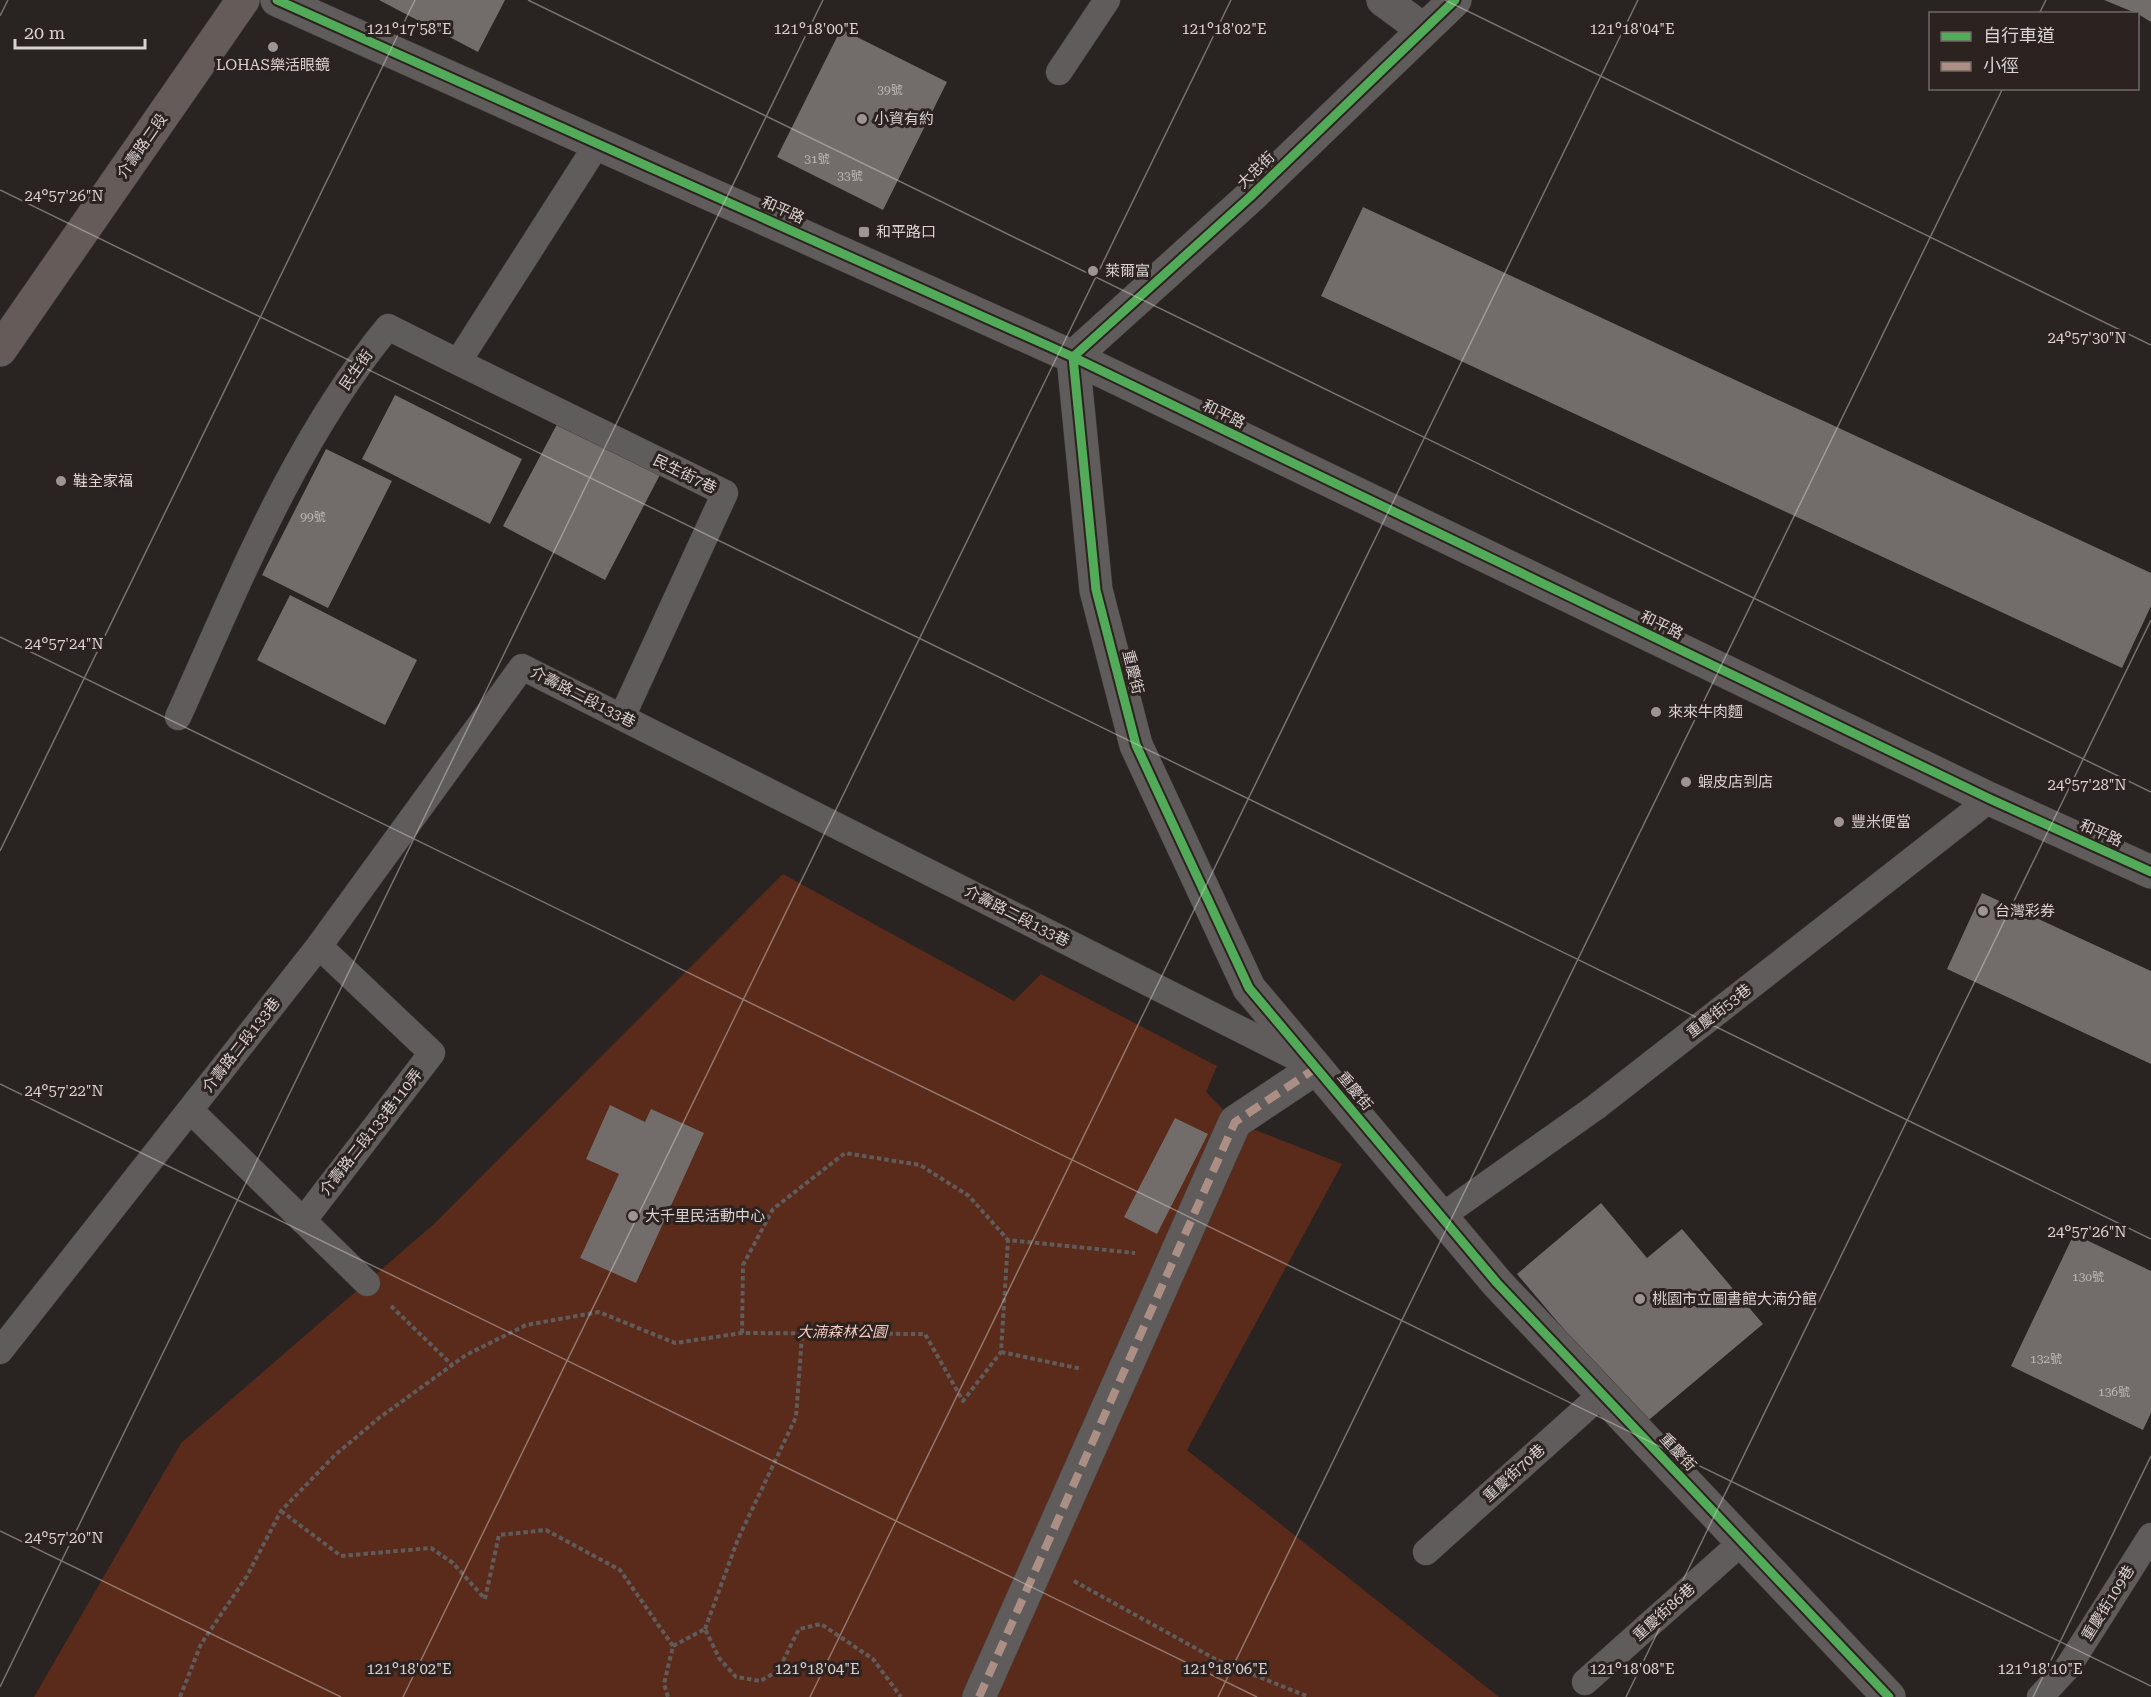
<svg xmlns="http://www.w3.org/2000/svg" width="2151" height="1697" font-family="'Roboto Serif','Noto Sans TC',serif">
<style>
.green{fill:#5a2a1a}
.building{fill:#726c6b}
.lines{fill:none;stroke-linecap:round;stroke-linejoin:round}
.service-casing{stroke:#45403f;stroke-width:27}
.pedestrian-casing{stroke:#45403f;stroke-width:34}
.minor-casing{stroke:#45403f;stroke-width:34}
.tertiary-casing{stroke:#45403f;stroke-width:34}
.primary-casing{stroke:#45403f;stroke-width:34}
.path{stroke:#605c5b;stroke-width:4;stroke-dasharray:4.5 3;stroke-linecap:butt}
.service{stroke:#605c5b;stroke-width:26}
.pedestrian{stroke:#605c5b;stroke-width:33}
.minor{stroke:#605c5b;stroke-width:33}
.tertiary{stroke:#605c5b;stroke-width:33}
.primary{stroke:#655b58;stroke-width:33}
.quiet{stroke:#ac8f84;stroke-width:8;stroke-dasharray:15 8;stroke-linecap:butt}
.cycleway-casing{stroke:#2c221f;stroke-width:13}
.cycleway{stroke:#51ab58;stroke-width:9}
.ticks{fill:none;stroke:#dad3d1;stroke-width:1.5;stroke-opacity:0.45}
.poi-dot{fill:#9c9594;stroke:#2c221f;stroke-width:2}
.labels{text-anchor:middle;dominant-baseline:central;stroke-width:6;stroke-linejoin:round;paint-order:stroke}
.number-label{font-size:12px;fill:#c0b9b8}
.poi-label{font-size:15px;fill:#dad3d1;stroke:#2c221f;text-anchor:start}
.street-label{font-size:15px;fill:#dad3d1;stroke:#2c221f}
.park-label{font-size:15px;font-style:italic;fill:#f6cbbd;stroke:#2c221f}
.ticks-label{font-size:15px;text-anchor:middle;fill:#dad3d1;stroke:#2c221f;stroke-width:6;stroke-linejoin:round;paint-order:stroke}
</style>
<rect width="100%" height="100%" fill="#292322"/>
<!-- green -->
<path class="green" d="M783,874L1014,1001L1041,974L1217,1066L1206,1092L1235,1122L1342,1164L1187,1450L1499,1697H34L181,1443L435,1223Z"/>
<!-- building -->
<path class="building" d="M379,0H505L478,52Z
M2104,0H2151V22L2138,14Z
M841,29L947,82L883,210L777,157Z
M1363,207L2151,573V606L2122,668L1321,296Z
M395,395L522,459L490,524L362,459Z
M563,413L664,467L605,580L503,526Z
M326,449L392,481L328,608L262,575Z
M290,595L417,660L385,725L257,660Z
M1982,893L2151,971V1064L1947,969Z
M610,1105L645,1122L651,1109L704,1133L636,1283L580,1258L619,1174L586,1159Z
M1175,1118L1208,1134L1157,1234L1124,1217Z
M1601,1203L1647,1258L1682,1229L1763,1324L1644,1424L1517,1274Z
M2074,1234L2151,1271V1413L2143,1430L2011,1366Z"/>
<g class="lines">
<defs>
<path id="service" d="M1059,72L1107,0
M458,362L725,493L622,717
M178,717C239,582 294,442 388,327L458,362L598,143
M190,1110L367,1283
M1442,1216L1596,1107L1990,799
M303,1221L432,1053L319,946
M0,1351L319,946L522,667L1309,1064
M1426,1552L1602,1394
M1585,1682L1742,1542
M2040,1697L2068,1667L2151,1536"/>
<path id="pedestrian" d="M979,1697L1235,1122L1316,1068"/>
<path id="minor" d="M1383,0L1424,30
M1455,0L1250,197L1073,357L1096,590L1136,745L1249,988L1497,1283L1889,1697"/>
<path id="tertiary" d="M277,0L1073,357L1990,799L2151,872"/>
<path id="primary" d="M0,350L243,0"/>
</defs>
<!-- service casing -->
<use href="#service" class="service-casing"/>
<!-- pedestrian casing -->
<use href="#pedestrian" class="pedestrian-casing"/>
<!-- minor casing -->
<use href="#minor" class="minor-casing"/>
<!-- tertiary casing -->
<use href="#tertiary" class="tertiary-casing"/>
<!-- primary casing -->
<use href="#primary" class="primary-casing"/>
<!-- path -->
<path class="path" d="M391,1306L452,1365
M742,1333L743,1265L773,1209L845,1153L920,1165L969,1196L1008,1240L1135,1253
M1001,1352L1082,1369
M281,1511L341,1556L431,1548L453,1563L485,1599
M1074,1581L1217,1660L1309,1697
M485,1599L499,1535L546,1530L620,1570L673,1646L664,1684L668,1697
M705,1629L738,1539L796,1417L802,1335
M673,1646L705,1629L719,1658L736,1677L760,1681L778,1671L799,1629L821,1624L873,1659L901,1697
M180,1697L201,1644L247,1576L281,1511L335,1455L379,1418L466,1355L526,1325L599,1312L675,1343L742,1333L925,1334L963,1401L1001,1352L1008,1240"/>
<!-- service -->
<use href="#service" class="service"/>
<!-- pedestrian -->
<use href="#pedestrian" class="pedestrian"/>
<!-- minor -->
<use href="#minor" class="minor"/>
<!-- tertiary -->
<use href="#tertiary" class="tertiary"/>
<!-- primary -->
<use href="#primary" class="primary"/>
<!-- quiet -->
<path class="quiet" d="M979,1697L1235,1122L1316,1068"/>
<defs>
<path id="cycleway" d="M277,0L1073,357L1990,799L2151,872
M1455,0L1250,197L1073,357L1096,590L1136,745L1249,988L1497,1283L1889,1697"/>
</defs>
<!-- cycleway casing -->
<use href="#cycleway" class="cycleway-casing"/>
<!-- cycleway -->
<use href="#cycleway" class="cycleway"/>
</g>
<!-- ticks -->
<path class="ticks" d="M528,0L2151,792M1445,0L2151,345M2039,14L2046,0M0,16L8,0M0,190L2151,1239M0,637L2151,1686M0,851L415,0M0,1084L1257,1697M0,1531L341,1697M0,1687L823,0M403,1697L1231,0M810,1697L1638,0M1218,1697L2003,88M1626,1697L2151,620M2033,1697L2151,1456"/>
<!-- markers -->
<g class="poi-dot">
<circle cx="273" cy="47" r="6"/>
<circle cx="862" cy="119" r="6"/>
<rect x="858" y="226" width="12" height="12" rx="3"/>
<circle cx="1093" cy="271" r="6"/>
<circle cx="61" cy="481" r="6"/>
<circle cx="1656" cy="712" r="6"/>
<circle cx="1686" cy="782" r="6"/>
<circle cx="1839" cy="822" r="6"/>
<circle cx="1983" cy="911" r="6"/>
<circle cx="633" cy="1216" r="6"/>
<circle cx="1640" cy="1299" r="6"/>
</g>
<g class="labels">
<!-- number labels -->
<g class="number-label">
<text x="890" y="90">39號</text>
<text x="817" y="159">31號</text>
<text x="850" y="176">33號</text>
<text x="313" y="517">99號</text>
<text x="2088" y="1277">130號</text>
<text x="2046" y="1359">132號</text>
<text x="2114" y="1392">136號</text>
</g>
<!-- poi labels -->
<g class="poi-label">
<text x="273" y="65" text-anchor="middle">LOHAS樂活眼鏡</text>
<text x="874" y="119">小資有約</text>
<text x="876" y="232">和平路口</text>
<text x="1105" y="271">萊爾富</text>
<text x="73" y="481">鞋全家福</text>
<text x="1668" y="712">來來牛肉麵</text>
<text x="1698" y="782">蝦皮店到店</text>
<text x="1851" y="822">豐米便當</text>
<text x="1995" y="911">台灣彩券</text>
<text x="645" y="1216">大千里民活動中心</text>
<text x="1652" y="1299">桃園市立圖書館大湳分館</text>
</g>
<!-- street labels -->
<g class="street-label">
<text transform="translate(142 146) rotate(-55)">介壽路二段</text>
<text transform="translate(1256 170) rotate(-44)">大忠街</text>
<text transform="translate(783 210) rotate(24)">和平路</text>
<text transform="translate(356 370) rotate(-55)">民生街</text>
<text transform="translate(1224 414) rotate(26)">和平路</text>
<text transform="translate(685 474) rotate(26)">民生街7巷</text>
<text transform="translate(1662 625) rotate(26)">和平路</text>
<text transform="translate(1133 672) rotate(76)">重慶街</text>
<text transform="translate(583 697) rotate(27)">介壽路二段133巷</text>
<text transform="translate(2101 833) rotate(24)">和平路</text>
<text transform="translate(1017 916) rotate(27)">介壽路二段133巷</text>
<text transform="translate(1719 1011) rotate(-38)">重慶街53巷</text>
<text transform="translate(241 1045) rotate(-52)">介壽路二段133巷</text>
<text transform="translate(1355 1091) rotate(50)">重慶街</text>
<text transform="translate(371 1132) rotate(-52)">介壽路二段133巷110弄</text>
<text transform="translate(1678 1452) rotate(47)">重慶街</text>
<text transform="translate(1514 1473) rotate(-42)">重慶街70巷</text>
<text transform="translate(2108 1603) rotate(-58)">重慶街109巷</text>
<text transform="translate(1664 1612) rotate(-42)">重慶街86巷</text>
</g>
<!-- park labels -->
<g class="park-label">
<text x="842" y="1332">大湳森林公園</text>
</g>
</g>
<g class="ticks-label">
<text x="409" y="34">121°17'58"E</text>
<text x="816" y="34">121°18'00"E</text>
<text x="1224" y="34">121°18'02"E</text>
<text x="1632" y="34">121°18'04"E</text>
<text x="64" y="201">24°57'26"N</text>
<text x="2087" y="343">24°57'30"N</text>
<text x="64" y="649">24°57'24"N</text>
<text x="2087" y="790">24°57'28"N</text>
<text x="64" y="1096">24°57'22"N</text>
<text x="2087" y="1237">24°57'26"N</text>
<text x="64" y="1543">24°57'20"N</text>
<text x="409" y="1674">121°18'02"E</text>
<text x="817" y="1674">121°18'04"E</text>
<text x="1225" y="1674">121°18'06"E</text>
<text x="1632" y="1674">121°18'08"E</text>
<text x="2040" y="1674">121°18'10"E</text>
</g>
<!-- legend -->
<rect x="1929" y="12" width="210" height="78" fill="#2c221f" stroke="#726966" stroke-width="1.5"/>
<rect x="1941" y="32" width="30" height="9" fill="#51ab58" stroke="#726966" stroke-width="1.5"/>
<text x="1983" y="42" font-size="18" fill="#dad3d1">自行車道</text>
<rect x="1941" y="62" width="30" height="9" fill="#ac8f84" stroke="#726966" stroke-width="1.5"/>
<text x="1983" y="72" font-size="18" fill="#dad3d1">小徑</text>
<!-- scale -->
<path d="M15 39v9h130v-9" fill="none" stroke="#dad3d1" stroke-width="3"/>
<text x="24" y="39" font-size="18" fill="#dad3d1" stroke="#2c221f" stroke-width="4.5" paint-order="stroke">20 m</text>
</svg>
